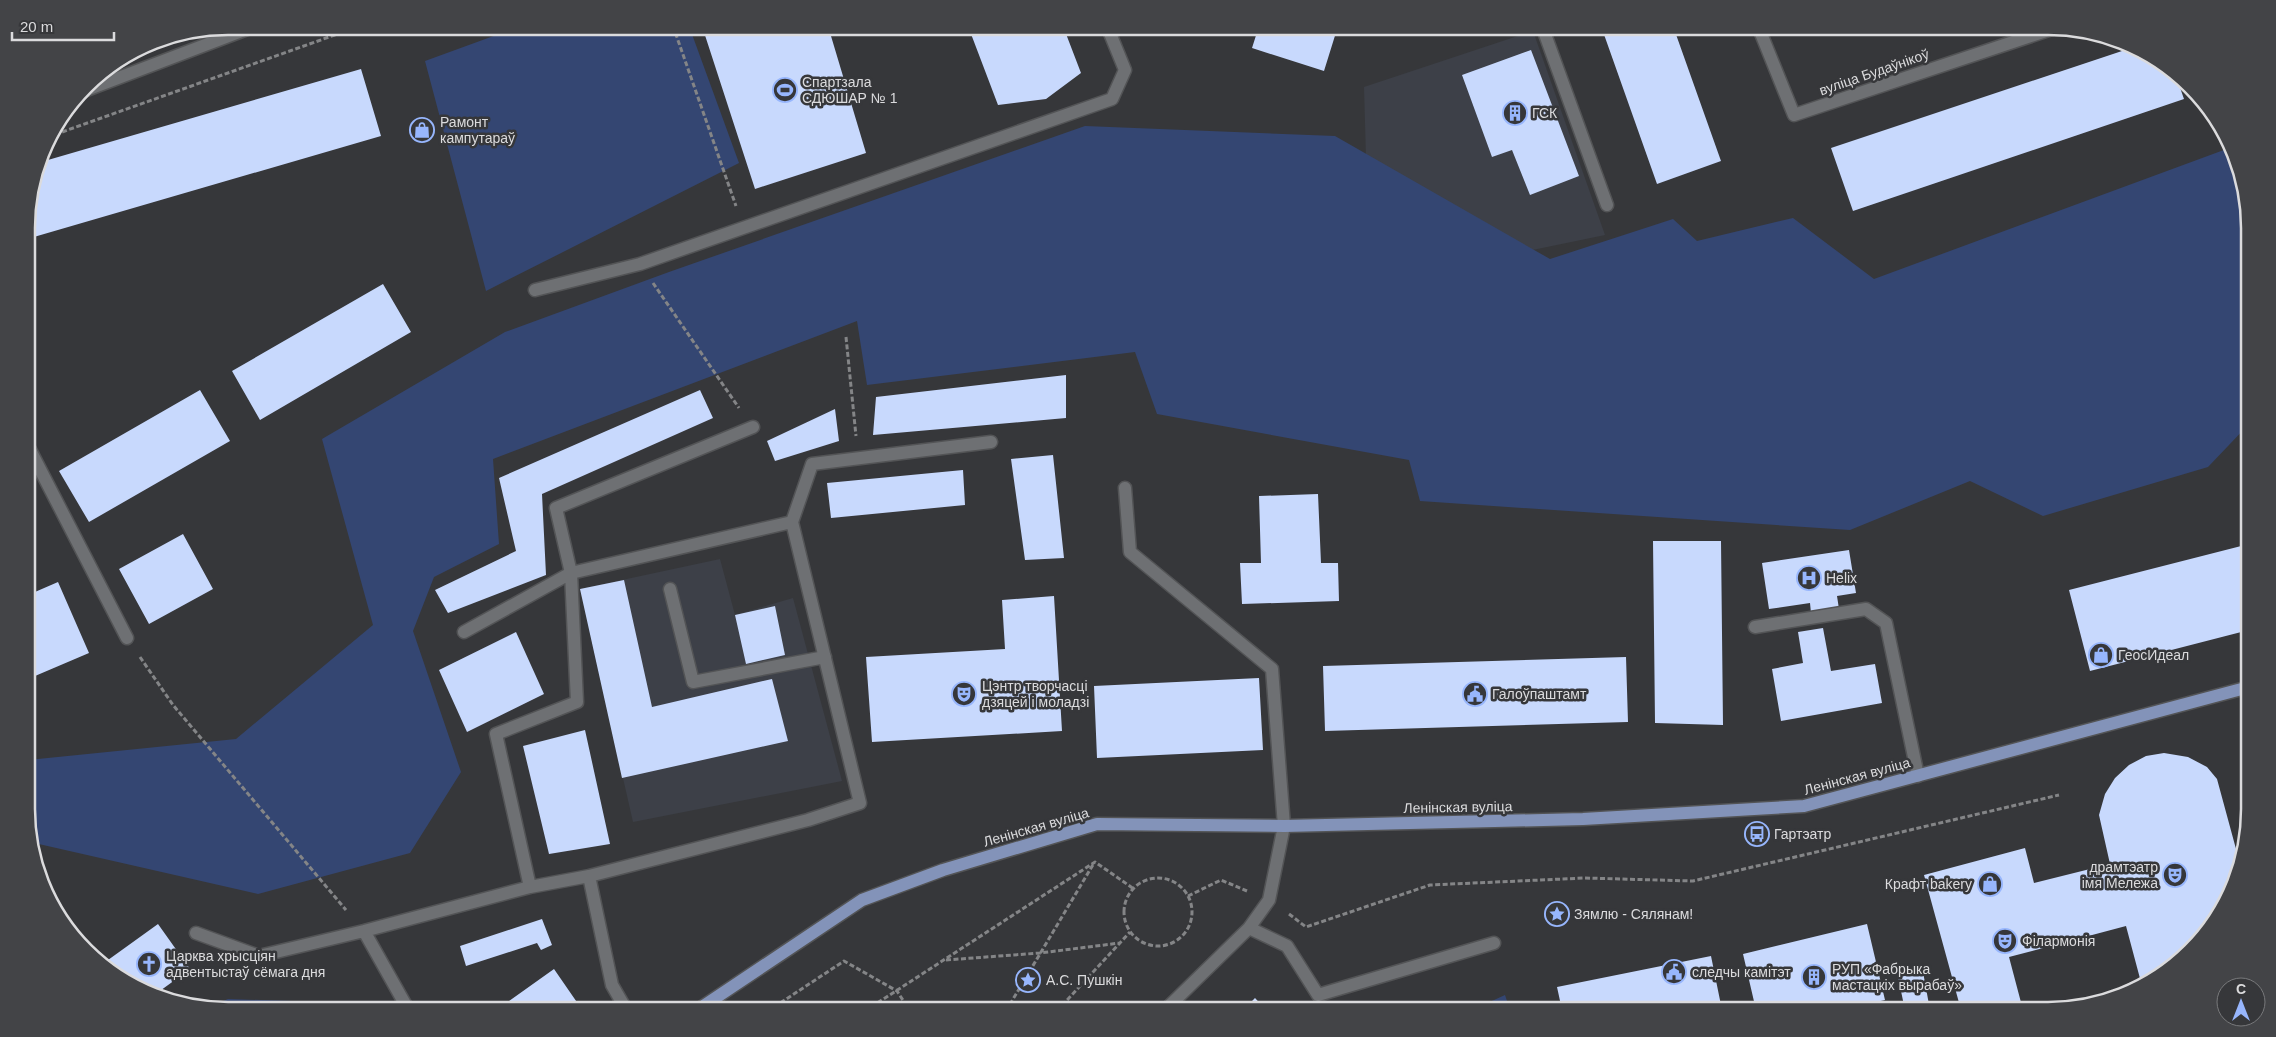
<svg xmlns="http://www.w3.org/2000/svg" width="2276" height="1037" font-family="Arial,sans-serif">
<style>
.built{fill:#3d4048}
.green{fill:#344672}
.building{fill:#c8d9fd}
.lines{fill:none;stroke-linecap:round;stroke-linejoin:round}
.minor-casing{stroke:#535456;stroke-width:15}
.major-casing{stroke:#535456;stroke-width:15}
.path{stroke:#848587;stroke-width:3;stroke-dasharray:5 2.5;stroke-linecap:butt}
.minor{stroke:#6e7073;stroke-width:12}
.major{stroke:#8393b9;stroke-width:12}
.labels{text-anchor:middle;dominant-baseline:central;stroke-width:5;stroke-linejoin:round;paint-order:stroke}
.street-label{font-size:14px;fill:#dbdbdd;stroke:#36373a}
.poi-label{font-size:14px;fill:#dbdbdd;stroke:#36373a;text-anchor:start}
.rim{fill:none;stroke:#dbdbdd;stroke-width:2.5}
</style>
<rect width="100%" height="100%" fill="#36373a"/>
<!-- built -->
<path class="built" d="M1533,31L1605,235L1454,266L1368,229L1364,87Z
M720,559L735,615L793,598L842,781L633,822L580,589Z"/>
<!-- green -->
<path class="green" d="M521,26H689L739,163L486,291L425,61Z
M1085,126L1335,136L1550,259L1673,219L1697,241L1793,218L1874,279L2232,147L2248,202L2249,424L2208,467L2043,516L1970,481L1850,530L1420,501L1409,460L1157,414L1135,352L867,385L857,321L493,459L499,544L434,577L413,631L461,772L410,853L258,894L30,842L28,760L236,739L373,625L322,439L505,332L669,272Z
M1505,995L1510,1010H1472Z
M228,999L353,1003L347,1011H228L209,1007Z"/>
<!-- building -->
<path class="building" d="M702,26H828L866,153L755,189Z
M968,26H1063L1081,73L1046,99L998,105Z
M1259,26H1338L1324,71L1252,48Z
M1601,26H1673L1721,161L1657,184Z
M2134,47L2175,73L2184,99L1853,211L1831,148Z
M1531,50L1579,176L1530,195L1512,150L1492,157L1462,75Z
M361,69L381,136L27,239V215L41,162Z
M383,284L411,332L260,420L232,371Z
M1066,375V418L873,435L876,397Z
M200,390L230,441L89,522L59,471Z
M700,390L713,418L542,494L546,575L448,613L435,590L516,551L499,478Z
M835,409L839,441L775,461L767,441Z
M1053,455L1064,558L1025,560L1011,459Z
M963,470L965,505L831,518L827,483Z
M1318,494L1321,563H1338L1339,601L1242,604L1240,563H1261L1259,496Z
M183,534L213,589L149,624L119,569Z
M1653,541H1721L1723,725L1655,723Z
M2249,544V630L2090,671L2069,590Z
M1849,550L1856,593L1837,596L1839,609L1811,613L1810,603L1769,609L1762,563Z
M624,580L652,707L772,679L788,741L622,778L580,589Z
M58,582L89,653L28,679V595Z
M1054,596L1062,731L872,742L866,657L1005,649L1002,600Z
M775,606L785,655L746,664L735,615Z
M1823,628L1831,671L1875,664L1882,703L1781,721L1772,669L1803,663L1798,632Z
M516,632L544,694L467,732L439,670Z
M1626,657L1628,722L1325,731L1323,666Z
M1259,678L1263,750L1097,758L1094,686Z
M585,730L610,844L549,854L523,746Z
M2164,753L2188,757L2207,767L2217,779L2239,860L2234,886L2200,942L2160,977L2142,986L2126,926L2009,957L2023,1010H1961L1924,875L2025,848L2034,883L2110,864L2099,815L2105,794L2115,778L2129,765L2146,756Z
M542,919L552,945L541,950L537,943L466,966L460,946Z
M158,924L190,969L153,996L121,978L108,960Z
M1867,924L1885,1000L1841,1010H1756L1743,954Z
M1711,956L1722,1010H1562L1557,987Z
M554,969L583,1011H495Z
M1923,972L1930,1010H1905L1898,977Z
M1255,998L1267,1011H1242Z"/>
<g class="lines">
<defs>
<path id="minor" d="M1542,26L1607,205
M1758,26L1794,115L2055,28
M84,91L255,26
M535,290L640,264L1112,99L1125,70L1107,26
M27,444L127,638
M1125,488L1130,552L1272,669L1284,826L1269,900L1249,928L1164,1011
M670,589L693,682L825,657
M1755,627L1866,609L1886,623L1918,776
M464,632L571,573L792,522
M589,876L612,985L627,1011
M530,887L496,734L577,702L571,573L556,508L753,427
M1249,928L1287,946L1318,995L1494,943
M364,931L409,1011
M196,933L259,956L364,931L530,887L589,876L808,820L860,803L792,522L812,464L991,442"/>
<path id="major" d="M696,1011L862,900L943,870L1097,824L1284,826L1583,819L1804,806L2249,687"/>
</defs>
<!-- minor casing -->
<use href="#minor" class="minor-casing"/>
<!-- major casing -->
<use href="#major" class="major-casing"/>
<!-- path -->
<path class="path" d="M673,26L736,206
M48,137L360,26
M653,283L739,408
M846,337L856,436
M140,657L173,705L346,910
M1124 912a34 34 0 1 1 68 0a34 34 0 1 1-68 0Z
M1188,896L1221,880L1247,891
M1289,914L1306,927L1430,885L1585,878L1693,881L2059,795
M946,960L1040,953L1120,943
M768,1011L844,961L897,991L910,1011
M865,1011L1095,862L1134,889
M1006,1011L1094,863
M1057,1011L1130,932"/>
<!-- minor -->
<use href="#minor" class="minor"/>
<!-- major -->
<use href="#major" class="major"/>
</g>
<!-- icons -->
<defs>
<symbol id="stadium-ring" viewBox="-11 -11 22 22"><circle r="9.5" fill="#36373a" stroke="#97b6fd" stroke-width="1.5"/><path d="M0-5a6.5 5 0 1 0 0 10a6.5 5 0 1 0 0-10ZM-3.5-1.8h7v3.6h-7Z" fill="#97b6fd"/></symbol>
<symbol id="building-ring" viewBox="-11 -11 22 22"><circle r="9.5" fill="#36373a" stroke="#97b6fd" stroke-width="1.5"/><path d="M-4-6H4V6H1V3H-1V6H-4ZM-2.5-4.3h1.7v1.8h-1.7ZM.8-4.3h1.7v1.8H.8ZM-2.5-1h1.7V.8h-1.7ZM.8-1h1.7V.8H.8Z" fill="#97b6fd"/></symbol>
<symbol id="shop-ring" viewBox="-11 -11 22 22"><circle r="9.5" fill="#36373a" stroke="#97b6fd" stroke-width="1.5"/><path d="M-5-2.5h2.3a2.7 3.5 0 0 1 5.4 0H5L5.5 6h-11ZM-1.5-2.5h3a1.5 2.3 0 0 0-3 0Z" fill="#97b6fd"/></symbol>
<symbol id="hospital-ring" viewBox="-11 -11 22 22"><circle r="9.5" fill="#36373a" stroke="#97b6fd" stroke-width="1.5"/><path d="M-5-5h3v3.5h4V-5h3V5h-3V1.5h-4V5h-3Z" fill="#97b6fd"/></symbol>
<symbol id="theatre-ring" viewBox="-11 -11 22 22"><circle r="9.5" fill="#36373a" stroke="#97b6fd" stroke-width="1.5"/><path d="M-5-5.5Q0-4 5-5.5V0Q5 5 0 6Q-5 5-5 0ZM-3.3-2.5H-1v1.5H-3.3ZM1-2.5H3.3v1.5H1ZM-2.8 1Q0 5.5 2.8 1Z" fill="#97b6fd"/></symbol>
<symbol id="civic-ring" viewBox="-11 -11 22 22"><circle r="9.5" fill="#36373a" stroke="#97b6fd" stroke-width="1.5"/><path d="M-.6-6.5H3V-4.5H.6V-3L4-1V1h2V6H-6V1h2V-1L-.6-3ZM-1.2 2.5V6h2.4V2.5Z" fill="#97b6fd"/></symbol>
<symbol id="bus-ring" viewBox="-11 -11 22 22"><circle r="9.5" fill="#36373a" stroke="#97b6fd" stroke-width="1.5"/><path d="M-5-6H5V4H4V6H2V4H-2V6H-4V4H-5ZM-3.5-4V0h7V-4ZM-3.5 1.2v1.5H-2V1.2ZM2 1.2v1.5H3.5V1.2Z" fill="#97b6fd"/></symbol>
<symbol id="sight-ring" viewBox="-11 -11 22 22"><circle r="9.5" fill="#36373a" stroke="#97b6fd" stroke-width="1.5"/><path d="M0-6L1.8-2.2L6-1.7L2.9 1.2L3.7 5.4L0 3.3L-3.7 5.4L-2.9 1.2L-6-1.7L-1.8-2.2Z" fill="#97b6fd"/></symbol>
<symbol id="church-ring" viewBox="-11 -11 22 22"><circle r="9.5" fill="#36373a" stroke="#97b6fd" stroke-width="1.5"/><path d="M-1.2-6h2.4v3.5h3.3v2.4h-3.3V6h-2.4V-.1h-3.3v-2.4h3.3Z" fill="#97b6fd"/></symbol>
</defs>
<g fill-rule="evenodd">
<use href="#stadium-ring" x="771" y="76" width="28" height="28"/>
<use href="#building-ring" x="1501" y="99" width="28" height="28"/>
<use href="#shop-ring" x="408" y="116" width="28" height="28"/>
<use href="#hospital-ring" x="1795" y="564" width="28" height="28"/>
<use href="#shop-ring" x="2087" y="641" width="28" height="28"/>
<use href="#theatre-ring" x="950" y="680" width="28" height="28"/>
<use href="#civic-ring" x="1461" y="680" width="28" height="28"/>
<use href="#bus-ring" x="1743" y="820" width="28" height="28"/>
<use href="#theatre-ring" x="2161" y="861" width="28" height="28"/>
<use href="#shop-ring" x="1976" y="870" width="28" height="28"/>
<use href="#sight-ring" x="1543" y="900" width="28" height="28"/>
<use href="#theatre-ring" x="1991" y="927" width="28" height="28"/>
<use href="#church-ring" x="135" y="950" width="28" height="28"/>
<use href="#civic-ring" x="1660" y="958" width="28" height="28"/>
<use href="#building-ring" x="1800" y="963" width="28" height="28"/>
<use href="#sight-ring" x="1014" y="966" width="28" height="28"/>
</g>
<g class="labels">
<!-- street labels -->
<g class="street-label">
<text transform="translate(1874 72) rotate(-19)">вуліца Будаўнікоў</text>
<text transform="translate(1857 776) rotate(-15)">Ленінская вуліца</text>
<text transform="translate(1458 807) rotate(-1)">Ленінская вуліца</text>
<text transform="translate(1036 827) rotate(-16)">Ленінская вуліца</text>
</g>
<!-- poi labels -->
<g class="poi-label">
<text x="802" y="82">Спартзала<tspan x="802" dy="16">СДЮШАР № 1</tspan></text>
<text x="1532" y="113">ГСК</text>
<text x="440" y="122">Рамонт<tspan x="440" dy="16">кампутараў</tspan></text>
<text x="1826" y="578">Helix</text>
<text x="2118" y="655">ГеосИдеал</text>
<text x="982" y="686">Цэнтр творчасці<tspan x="982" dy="16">дзяцей і моладзі</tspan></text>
<text x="1492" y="694">Галоўпаштамт</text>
<text x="1774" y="834">Гартэатр</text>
<text x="2158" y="867" text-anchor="end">драмтэатр<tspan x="2158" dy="16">імя Мележа</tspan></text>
<text x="1972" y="884" text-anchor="end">Крафт bakery</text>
<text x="1574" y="914">Зямлю - Сялянам!</text>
<text x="2022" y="941">Філармонія</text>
<text x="166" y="956">Царква хрысціян<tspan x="166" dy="16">адвентыстаў сёмага дня</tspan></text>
<text x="1832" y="969">РУП «Фабрыка<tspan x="1832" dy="16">мастацкіх вырабаў»</tspan></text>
<text x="1692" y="972">следчы камітэт</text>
<text x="1046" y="980">А.С. Пушкін</text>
</g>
</g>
<!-- crop -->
<path d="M0 0H2276V1037H0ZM228 35H2048A193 193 0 0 1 2241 228V809A193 193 0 0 1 2048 1002H228A193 193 0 0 1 35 809V228A193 193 0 0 1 228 35Z" fill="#434447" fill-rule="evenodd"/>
<path class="rim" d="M228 35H2048A193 193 0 0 1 2241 228V809A193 193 0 0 1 2048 1002H228A193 193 0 0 1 35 809V228A193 193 0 0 1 228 35Z"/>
<!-- north arrow -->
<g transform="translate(2241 1002)"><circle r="24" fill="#36373a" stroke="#78797b"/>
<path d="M0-4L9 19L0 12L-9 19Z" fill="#97b6fd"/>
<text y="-8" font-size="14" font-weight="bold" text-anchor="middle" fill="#dbdbdd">С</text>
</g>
<!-- scale -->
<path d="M12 32v8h102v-8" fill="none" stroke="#dbdbdd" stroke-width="2.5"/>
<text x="20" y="32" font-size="15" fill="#dbdbdd" stroke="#36373a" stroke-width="4" paint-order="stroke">20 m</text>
</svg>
